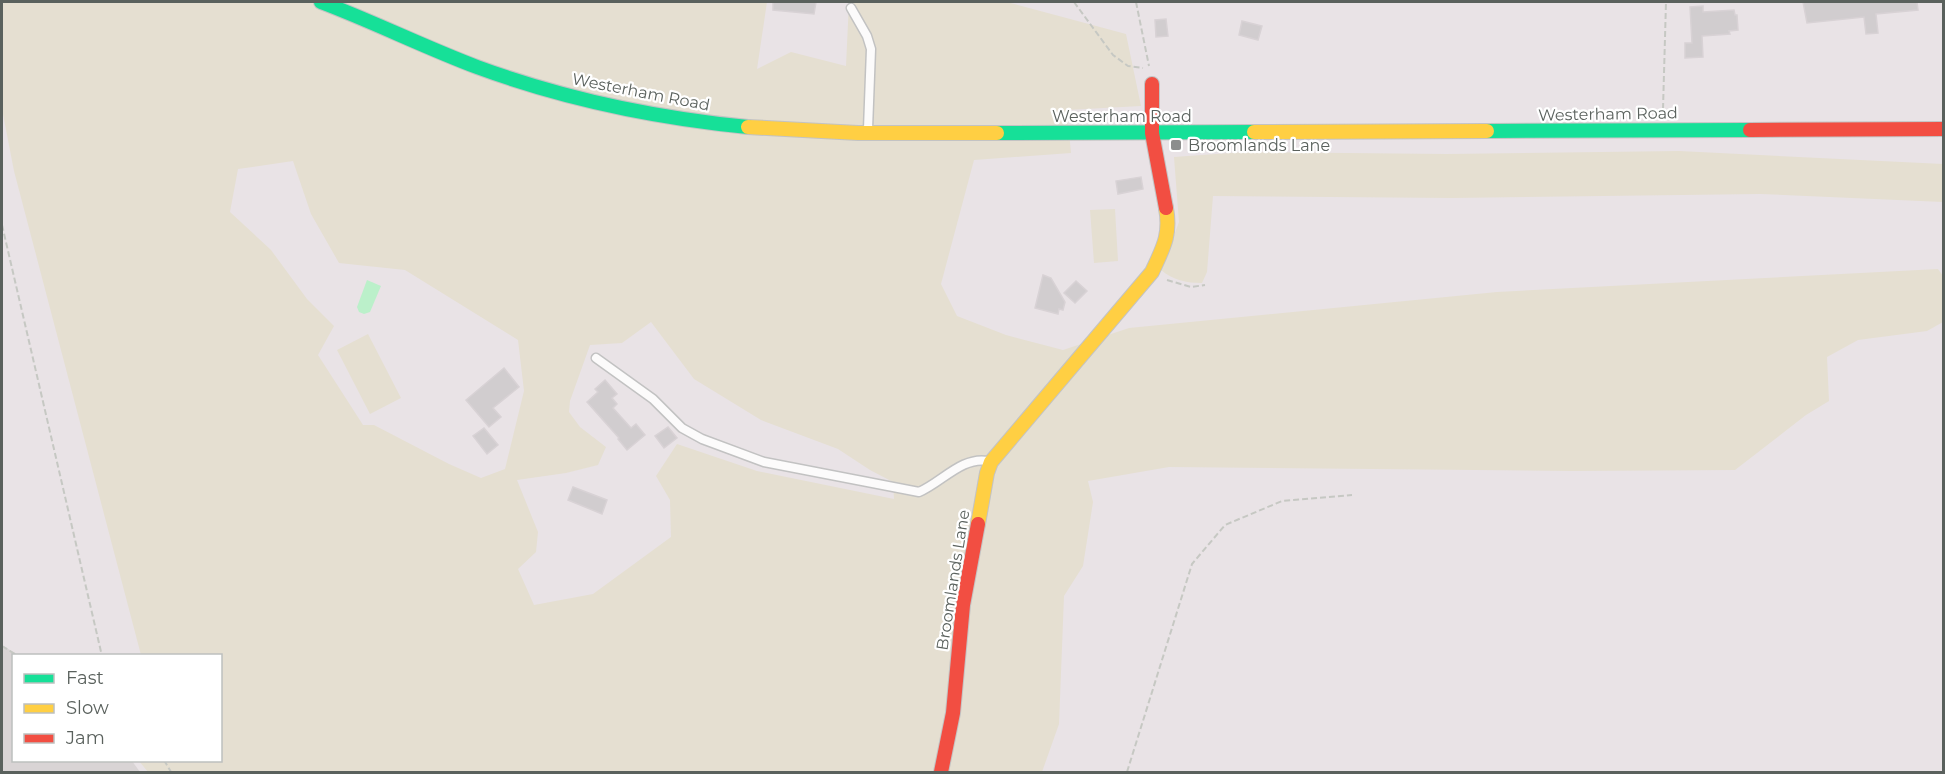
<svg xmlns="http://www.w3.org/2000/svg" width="1945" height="774" font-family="Montserrat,sans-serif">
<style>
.industrial{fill:#d9d4d5}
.green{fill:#e5dfd1;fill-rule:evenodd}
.water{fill:#bbf0ca}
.building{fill:#d1cdcf;stroke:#d8d2d5;stroke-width:1.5}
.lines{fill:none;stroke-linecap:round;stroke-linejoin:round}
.lane-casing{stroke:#c2c2c2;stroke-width:11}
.fast-casing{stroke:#c3c3c3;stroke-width:16}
.slow-casing{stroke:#c3c3c3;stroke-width:16}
.jam-casing{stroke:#c3c3c3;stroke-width:16}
.path{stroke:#c6c8c3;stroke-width:2;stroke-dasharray:6 3;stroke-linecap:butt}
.lane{stroke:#fcfbfb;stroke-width:8}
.fast{stroke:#16e098;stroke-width:14}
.slow{stroke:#ffcf43;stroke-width:14}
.jam{stroke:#f24e42;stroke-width:14}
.poi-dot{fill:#8c8e8d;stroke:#fff;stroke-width:2}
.labels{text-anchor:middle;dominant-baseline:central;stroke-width:4.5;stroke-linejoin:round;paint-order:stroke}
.street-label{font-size:16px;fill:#5a615d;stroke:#fff}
.poi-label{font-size:16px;fill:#5a615d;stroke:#fff;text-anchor:start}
</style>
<rect width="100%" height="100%" fill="#e9e3e6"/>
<!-- industrial -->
<path class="industrial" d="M2,645L18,655L14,656V760L132,761L140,772H2Z"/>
<!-- green -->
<path class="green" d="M2,2H767L757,69L791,52L846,66L849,2H1007L1126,34L1141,106L1067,110L1071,153L974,160L941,284L957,316L1006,335L1063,350L1129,328L1497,292L1938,269L1943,276V322L1927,331L1858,340L1827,357L1829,401L1806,415L1735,470L1571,471L1169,467L1088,481L1093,502L1083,566L1064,596L1059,724L1042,772H148L139,761L220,760V656L141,655L14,171L2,109ZM293,161L311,214L339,263L405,270L518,340L524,391L505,469L481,478L449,464L374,425H363L318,355L334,326L307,299L271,250L230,212L238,169ZM651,322L694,379L761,420L838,449L870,470L893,482L894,499L757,471L677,444L656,476L670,500L671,537L593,594L534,605L518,569L536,552L538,532L517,480L566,473L598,465L606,447L580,427L569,412L570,401L590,345L622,343Z
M1679,151L1943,164V202L1760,194L1452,198L1213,196L1207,272L1202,283C1186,283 1173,280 1161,270L1179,222L1174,157L1244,152L1447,154Z
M1115,209L1118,261L1094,263L1090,210Z
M368,334L401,398L370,414L337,350Z"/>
<!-- water -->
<path class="water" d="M367,280L381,286L370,312L364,314L359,312L357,307Z"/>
<!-- building -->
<path class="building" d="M773,2H816L814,14L773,10Z
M1803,2H1917L1918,10L1876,14L1878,33L1866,34L1864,17L1807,23Z
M1703,6V12L1734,10L1735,15H1737L1738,30L1729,31L1730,34L1702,36L1703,57L1685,58V43H1692L1690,7Z
M1166,19L1168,36L1156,37L1155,20Z
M1242,21L1262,26L1258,40L1239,35Z
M1141,177L1143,189L1118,194L1116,181Z
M1043,275L1051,278L1065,302L1063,310L1059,309L1058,314L1035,308Z
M1076,281L1087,291L1075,303L1064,293Z
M504,368L519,387L493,408L501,417L489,427L466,400Z
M605,380L617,394L612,398L617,404L613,408L631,428L636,424L645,435L627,450L618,439L619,438L587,402L598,392L595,389Z
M668,427L677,438L664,448L655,436Z
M484,428L498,445L487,454L473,436Z
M573,487L607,500L602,514L568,500Z"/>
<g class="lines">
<defs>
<path id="lane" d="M851,8L867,36L871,49L868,129
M596,358L653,399L682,428L702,439L764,462L919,492C941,483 962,456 988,461"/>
<path id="fast" d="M321,2C374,22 424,47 477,67C564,99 656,118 748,127
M1487,131L1750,130
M997,133L1254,132"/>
<path id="slow" d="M748,127L858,133H997
M1254,132L1487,131
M978,524L987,473L991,462L1152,272C1163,248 1171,235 1166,208"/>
<path id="jam" d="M1152,84V133L1166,208
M1750,130L1944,129
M941,772L953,713L963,605L978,524"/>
</defs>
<!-- lane casing -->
<use href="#lane" class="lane-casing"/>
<!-- fast casing -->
<use href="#fast" class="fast-casing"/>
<!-- slow casing -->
<use href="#slow" class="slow-casing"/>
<!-- jam casing -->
<use href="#jam" class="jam-casing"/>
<!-- path -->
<path class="path" d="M1074,2L1113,55L1128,66L1143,68
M1136,2L1149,66
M1663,109L1666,2
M2,225L102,656
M1167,280L1191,287L1205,285
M2,646L18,656
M164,760L171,772
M1127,772L1192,564L1225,525L1282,501L1352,495"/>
<!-- lane -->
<use href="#lane" class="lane"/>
<!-- fast -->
<use href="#fast" class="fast"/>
<!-- slow -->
<use href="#slow" class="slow"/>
<!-- jam -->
<use href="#jam" class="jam"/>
</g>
<!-- markers -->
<rect class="poi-dot" x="1170" y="139" width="12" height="12" rx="3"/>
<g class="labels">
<!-- street labels -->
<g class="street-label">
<text transform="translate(641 92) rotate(11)">Westerham Road</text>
<text transform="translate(1608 114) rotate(-1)">Westerham Road</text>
<text x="1122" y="116">Westerham Road</text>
<text transform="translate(953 580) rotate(-81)">Broomlands Lane</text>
</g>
<!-- poi labels -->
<g class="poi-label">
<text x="1188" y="145">Broomlands Lane</text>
</g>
</g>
<!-- border -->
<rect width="1945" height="774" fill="none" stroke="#5a615d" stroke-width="6"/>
<!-- legend -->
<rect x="12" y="654" width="210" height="108" fill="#ffffff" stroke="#bdc0be" stroke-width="1.5"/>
<rect x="24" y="674" width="30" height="9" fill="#16e098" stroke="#bdc0be" stroke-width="1.5"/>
<text x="66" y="684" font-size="18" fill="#5a615d">Fast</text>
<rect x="24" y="704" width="30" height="9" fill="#ffcf43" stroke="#bdc0be" stroke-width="1.5"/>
<text x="66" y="714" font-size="18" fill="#5a615d">Slow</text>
<rect x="24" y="734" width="30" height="9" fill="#f24e42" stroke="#bdc0be" stroke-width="1.5"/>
<text x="66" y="744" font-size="18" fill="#5a615d">Jam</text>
</svg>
